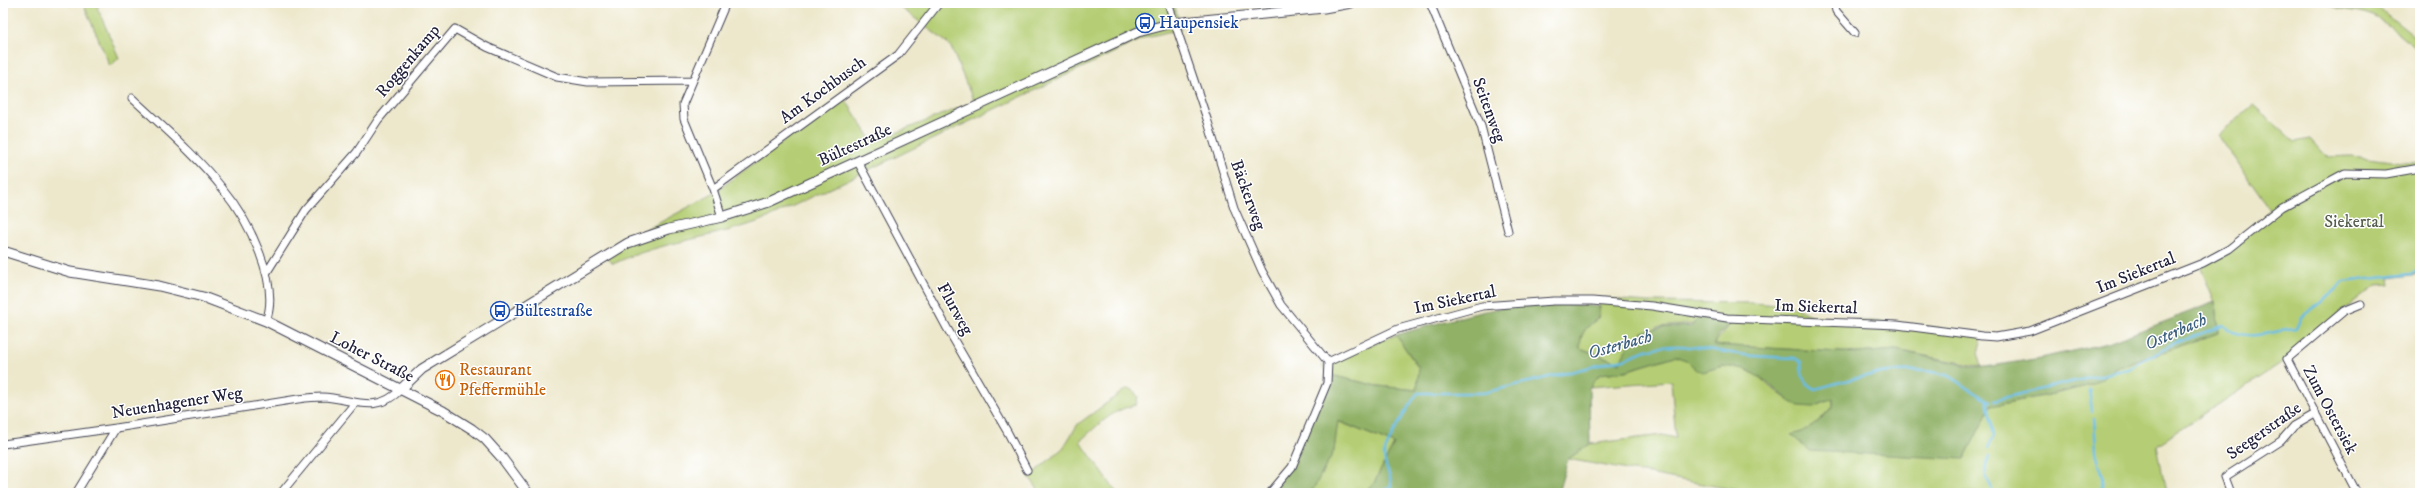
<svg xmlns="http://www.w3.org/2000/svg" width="2423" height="496" font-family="'IM FELL DW Pica',serif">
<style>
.green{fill:#b5ce74;stroke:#6c7858}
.forest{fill:#90b166;stroke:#596a50}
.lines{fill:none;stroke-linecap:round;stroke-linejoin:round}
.stream{stroke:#69bde5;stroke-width:2.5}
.minor-casing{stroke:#404051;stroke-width:9}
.tertiary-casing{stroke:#404051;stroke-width:11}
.minor{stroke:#fff;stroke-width:7}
.tertiary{stroke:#fff;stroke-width:9}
.labels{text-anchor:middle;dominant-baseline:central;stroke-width:3;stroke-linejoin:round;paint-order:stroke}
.transit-label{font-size:17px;fill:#164399;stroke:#fff;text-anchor:start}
.street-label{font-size:17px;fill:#22223b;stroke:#fff}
.park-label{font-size:17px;fill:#555e4f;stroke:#fff}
.food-label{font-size:17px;fill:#c56008;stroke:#fff;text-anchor:start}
.water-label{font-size:18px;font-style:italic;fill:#3e607f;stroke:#fff}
</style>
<rect width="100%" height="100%" fill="#fff"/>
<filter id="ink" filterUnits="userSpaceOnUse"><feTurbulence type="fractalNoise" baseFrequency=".025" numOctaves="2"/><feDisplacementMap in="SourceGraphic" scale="8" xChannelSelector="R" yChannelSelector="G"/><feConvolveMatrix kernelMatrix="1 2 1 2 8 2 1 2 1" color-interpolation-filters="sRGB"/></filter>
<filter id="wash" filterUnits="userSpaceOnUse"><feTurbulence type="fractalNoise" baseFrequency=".012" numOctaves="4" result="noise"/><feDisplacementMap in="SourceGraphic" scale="16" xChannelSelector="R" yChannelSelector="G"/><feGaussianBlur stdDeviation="0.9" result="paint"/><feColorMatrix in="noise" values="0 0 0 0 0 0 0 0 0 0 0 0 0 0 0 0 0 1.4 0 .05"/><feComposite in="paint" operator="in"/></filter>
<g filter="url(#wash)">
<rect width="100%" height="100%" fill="#ede8cc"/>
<!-- green -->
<path class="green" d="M83,3H103L97,7L119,58L110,66Z
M895,3H1174L1181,29L1146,37L770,217C719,238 663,240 613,264L603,253L713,194L843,96L873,142L974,102L950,45Z
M2326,3L2371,4L2385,13L2420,41V51C2404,39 2389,23 2370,15C2355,9 2340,12 2326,3Z
M2253,105L2295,142L2311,139L2327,157L2351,156L2409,163L2420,162V274L2389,278L2390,284L2377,285L2361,296L2281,363L2157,445L2166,493H1752L1568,459L1590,444L1662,435L1676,438L1671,381L1589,387L1600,374L1625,371L1675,356L1686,360L1703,372C1760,348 1769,407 1813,406C1819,406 1827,401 1833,398V406L1808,431L1964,459L1991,406L2058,393L2091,385L2119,367L2218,333L2215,302L2200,266L2239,241L2270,210L2218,135Z
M1595,298L1648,302L1752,303L1792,306L1814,317L1897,323L1983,333L1978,353L1982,367L1896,350L1857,353L1713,345L1733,321L1657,327L1621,363L1580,348C1580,332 1586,328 1598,318L1600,307Z
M1396,335L1419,369L1417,390L1378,386L1326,374L1322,366L1358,349Z
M1126,389L1133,390L1138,397L1136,405C1113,409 1097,426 1080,441L1117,493H1041L1029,477L1063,448L1078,424Z
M1337,421L1394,444L1374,483L1364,493H1311L1334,451Z"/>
<!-- forest -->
<path class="forest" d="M2215,302L2218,333L2119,367L2091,385L2058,393L1991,406L1964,459L1809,451L1792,435C1812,429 1819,422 1833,406V398L1814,407L1799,406L1791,402L1767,382L1746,369L1722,366L1703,372L1697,370L1686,360L1675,356L1625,371L1600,374L1589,388L1590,444L1568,459L1558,493H1364L1374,483L1394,444L1338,421L1334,451L1311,493H1268L1292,465L1326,384V374L1378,386L1417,390L1419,368L1396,335C1436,324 1476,311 1518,305C1544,302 1573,304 1600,307L1598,318C1586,328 1580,332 1580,348L1620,363C1634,322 1657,329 1692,326L1698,317L1733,321L1719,335L1713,345L1857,353L1896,350L1979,368L2041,358L2108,343Z"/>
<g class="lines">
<!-- stream -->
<path class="stream" d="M2089,390L2092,411
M1987,400L1994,436L1988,448
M1994,400L2128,369L2170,345L2222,326C2252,344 2264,331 2296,329L2301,317L2321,303L2343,282L2411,274L2420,270
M2094,418L2096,452L2103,476L2101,493
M1989,456C1981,477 1988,475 1993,493
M1381,493L1391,486C1392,475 1384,467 1384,456C1384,447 1411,401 1418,393H1483L1628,358C1666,336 1705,350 1745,355C1762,357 1778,357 1795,358L1801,362C1802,375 1802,383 1815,389C1857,378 1902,363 1946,375C1957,378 1975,396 1990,401"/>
</g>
</g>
<g filter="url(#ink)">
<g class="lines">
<defs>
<path id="minor" d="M1168,3L1208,122L1234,208L1262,271L1281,305L1328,362
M1430,3L1481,126L1508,231
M1834,3L1836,11L1855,33
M132,98C163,127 197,156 223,189C247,218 281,283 266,321
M858,162L947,328L1008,433L1027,470
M713,189L898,55L939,3
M722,217L713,189L684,119L683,104L726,3
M267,272L306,210L357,152L378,120L455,29L487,47L557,77L588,82L691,81
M1328,362L1398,329L1482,306L1554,301H1592L1652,306L1727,318L1897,325L1982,336L1996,337L2030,331L2203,263L2229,249L2282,207L2345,173L2386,174L2420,168
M3,444L116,428L298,399C306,398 314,397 322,397C352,398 376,416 401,389
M76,493L116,428
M281,493L355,403
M1270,493L1292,467L1327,383L1328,362
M2231,493L2225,477L2281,441L2294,426L2315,414
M2357,493L2287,359L2344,311L2361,304"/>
<path id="tertiary" d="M3,251L70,272L159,286L203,297L266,321L443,411L472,429L485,439L502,458L528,493
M401,389L422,369L628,243L669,229L722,217L769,202L1138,32L1173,23L1324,8L1351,3"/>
</defs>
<!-- minor casing -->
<use href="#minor" class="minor-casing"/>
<!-- tertiary casing -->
<use href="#tertiary" class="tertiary-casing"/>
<!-- minor -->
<use href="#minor" class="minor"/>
<!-- tertiary -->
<use href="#tertiary" class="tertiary"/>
</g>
</g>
<!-- icons -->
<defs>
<symbol id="bus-ring" viewBox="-11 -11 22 22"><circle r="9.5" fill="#fff" stroke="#1a4fb4" stroke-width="1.5"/><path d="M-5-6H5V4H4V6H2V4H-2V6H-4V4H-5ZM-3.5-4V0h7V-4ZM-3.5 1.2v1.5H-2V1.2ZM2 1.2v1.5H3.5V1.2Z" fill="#1a4fb4"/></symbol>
<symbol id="restaurant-ring" viewBox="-11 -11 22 22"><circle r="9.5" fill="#fff" stroke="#e8710a" stroke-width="1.5"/><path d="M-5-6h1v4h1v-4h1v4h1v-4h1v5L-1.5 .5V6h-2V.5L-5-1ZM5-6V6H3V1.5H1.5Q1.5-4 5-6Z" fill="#e8710a"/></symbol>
</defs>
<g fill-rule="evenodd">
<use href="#bus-ring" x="1134" y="12" width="22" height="22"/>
<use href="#bus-ring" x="489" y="300" width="22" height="22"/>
<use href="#restaurant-ring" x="434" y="369" width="22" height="22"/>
</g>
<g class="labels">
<!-- transit labels -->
<g class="transit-label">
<text x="1159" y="23">Haupensiek</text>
<text x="514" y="311">Bültestraße</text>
</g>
<!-- street labels -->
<g class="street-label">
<text transform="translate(408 61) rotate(-50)">Roggenkamp</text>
<text transform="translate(823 90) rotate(-36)">Am Kochbusch</text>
<text transform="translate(1489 110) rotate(70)">Seitenweg</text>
<text transform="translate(855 145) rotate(-25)">Bültestraße</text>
<text transform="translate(1248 195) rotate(70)">Bäckerweg</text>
<text transform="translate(2136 273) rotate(-22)">Im Siekertal</text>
<text transform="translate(1455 300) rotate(-12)">Im Siekertal</text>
<text transform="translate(1816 307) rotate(2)">Im Siekertal</text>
<text transform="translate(955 309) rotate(61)">Flurweg</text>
<text transform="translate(372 357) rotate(27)">Loher Straße</text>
<text transform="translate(177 403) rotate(-9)">Neuenhagener Weg</text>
<text transform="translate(2330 410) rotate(62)">Zum Ostersiek</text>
<text transform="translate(2264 431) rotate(-35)">Seegerstraße</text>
</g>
<!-- park labels -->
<g class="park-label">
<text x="2354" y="222">Siekertal</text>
</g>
<!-- food labels -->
<g class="food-label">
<text x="459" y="370">Restaurant<tspan x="459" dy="20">Pfeffermühle</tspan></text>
</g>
<!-- water labels -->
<g class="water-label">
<text transform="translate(2176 332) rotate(-24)">Osterbach</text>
<text transform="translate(1620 345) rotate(-16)">Osterbach</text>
</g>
</g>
<!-- margin -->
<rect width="2423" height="496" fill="none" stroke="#fff" stroke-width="16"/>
</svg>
